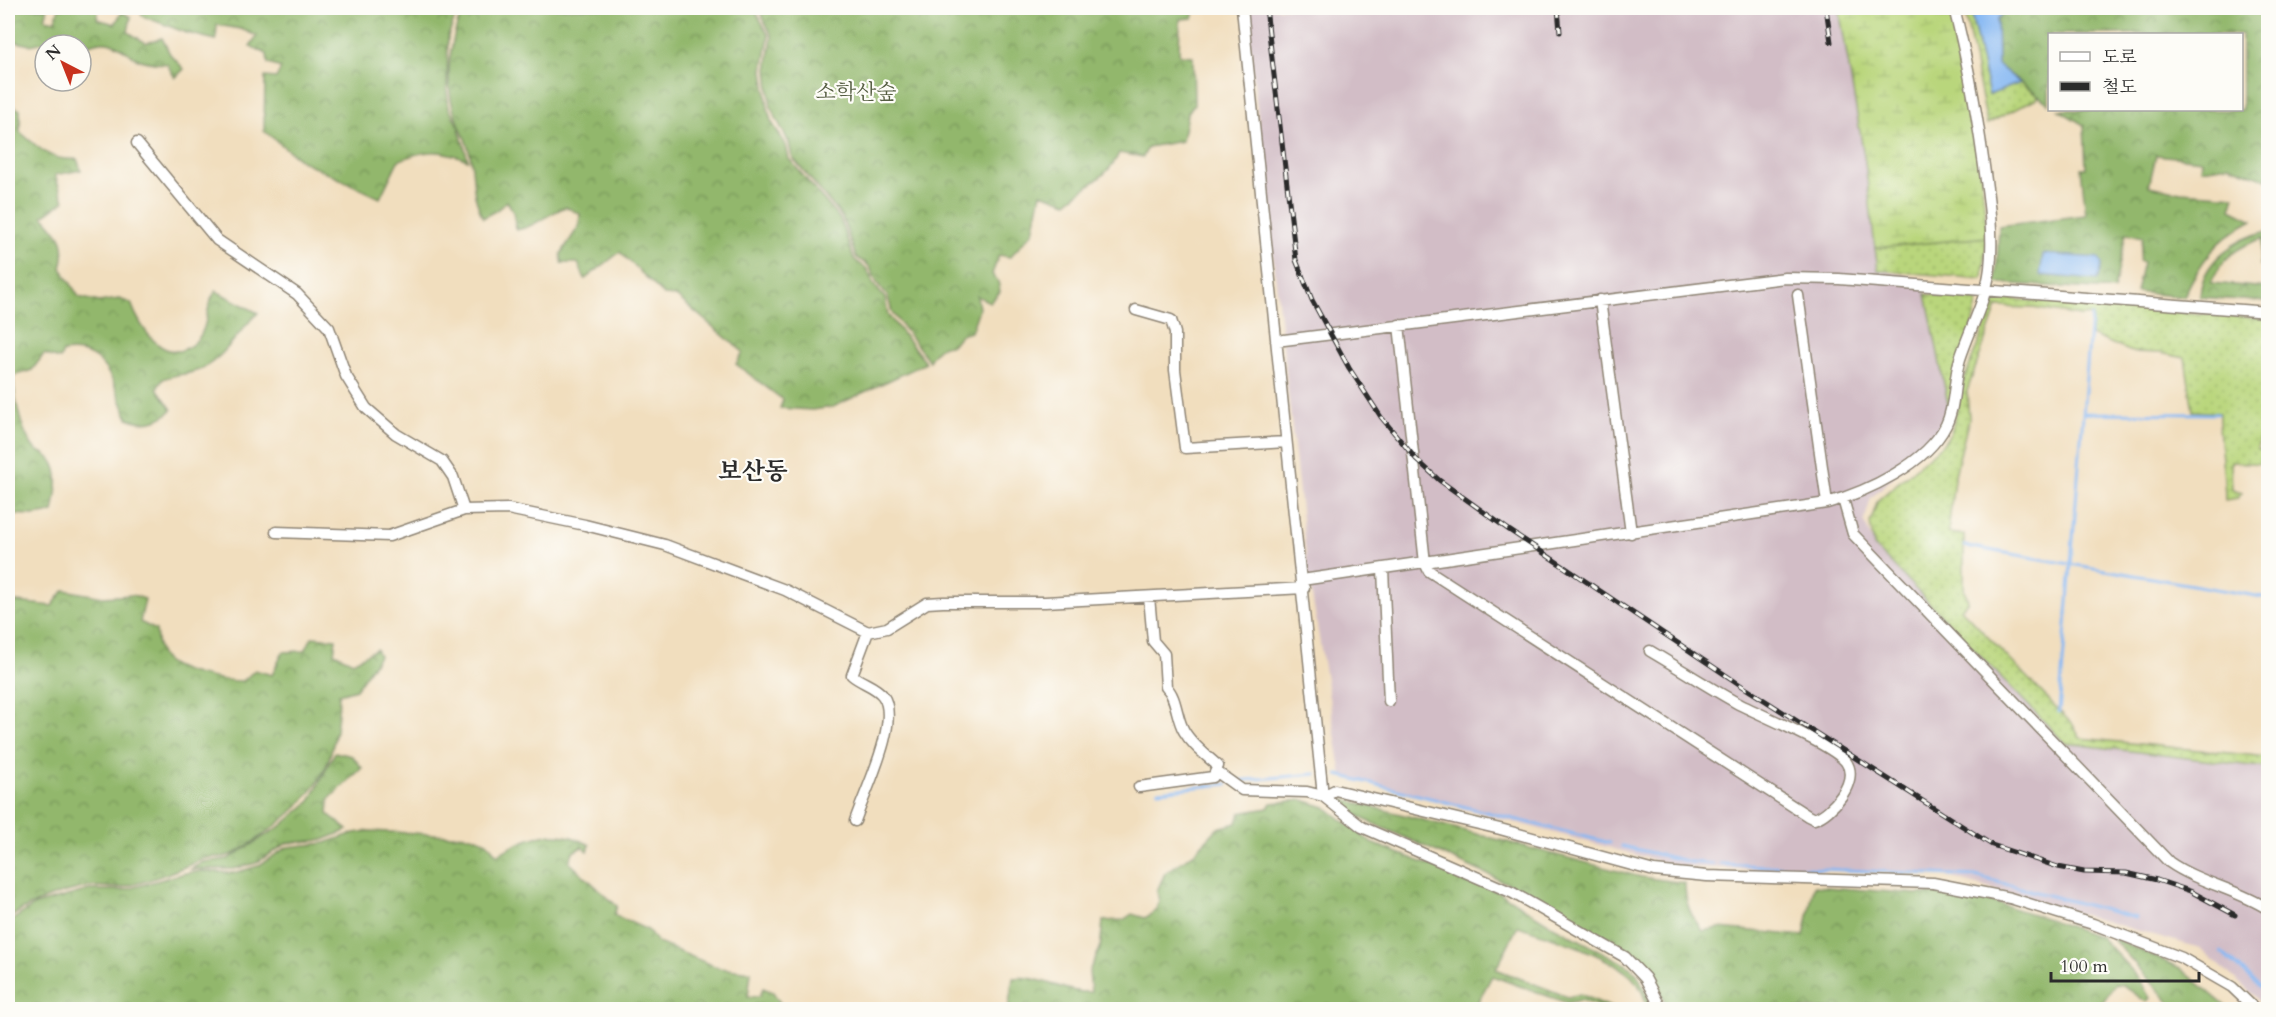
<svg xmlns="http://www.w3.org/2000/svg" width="2276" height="1017" font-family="Cardo,'Noto Serif KR',serif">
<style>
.industrial{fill:#d2bdc6}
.grass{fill:url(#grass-dots);stroke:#728054;stroke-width:1.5}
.forest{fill:url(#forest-crowns);stroke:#5e714c;stroke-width:1.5}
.wetland{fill:url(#wetland-marsh);stroke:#728054;stroke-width:1.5}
.water{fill:#86b8f3;stroke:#58728f;stroke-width:1.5}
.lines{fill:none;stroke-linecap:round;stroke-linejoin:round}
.stream{stroke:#86b8f3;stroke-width:3}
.minor-casing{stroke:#8e8474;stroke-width:13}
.minor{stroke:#fff;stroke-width:10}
.rail-casing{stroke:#2b2b2b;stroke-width:5}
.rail{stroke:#fdfcf7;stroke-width:3;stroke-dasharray:9;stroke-linecap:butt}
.labels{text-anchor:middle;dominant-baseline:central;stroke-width:4.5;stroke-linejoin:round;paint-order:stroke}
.park-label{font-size:21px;fill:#565e43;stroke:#fdfcf7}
.quarter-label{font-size:24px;font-weight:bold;fill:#2b2b2b;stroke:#fdfcf7}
</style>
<defs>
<pattern id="grass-dots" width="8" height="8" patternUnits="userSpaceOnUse" patternTransform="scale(1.5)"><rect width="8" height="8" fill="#b9d67c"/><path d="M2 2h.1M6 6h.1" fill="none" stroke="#9fb86b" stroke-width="1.8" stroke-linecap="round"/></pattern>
<pattern id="forest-crowns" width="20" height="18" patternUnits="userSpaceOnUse" patternTransform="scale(1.5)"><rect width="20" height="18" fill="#92b76c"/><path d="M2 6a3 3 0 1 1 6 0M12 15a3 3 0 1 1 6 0" fill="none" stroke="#779559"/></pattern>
<pattern id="wetland-marsh" width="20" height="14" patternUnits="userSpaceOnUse" patternTransform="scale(1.5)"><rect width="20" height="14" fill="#b9d67c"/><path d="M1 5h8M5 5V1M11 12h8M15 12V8" fill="none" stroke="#9fb86b"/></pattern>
</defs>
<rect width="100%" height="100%" fill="#fdfcf7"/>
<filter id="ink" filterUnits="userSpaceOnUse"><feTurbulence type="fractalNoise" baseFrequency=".0167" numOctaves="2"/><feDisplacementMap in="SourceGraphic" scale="12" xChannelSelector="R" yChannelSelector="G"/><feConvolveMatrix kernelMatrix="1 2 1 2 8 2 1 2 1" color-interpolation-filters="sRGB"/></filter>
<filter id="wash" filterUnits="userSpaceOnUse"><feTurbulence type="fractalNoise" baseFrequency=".008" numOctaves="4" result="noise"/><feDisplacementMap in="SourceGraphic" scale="24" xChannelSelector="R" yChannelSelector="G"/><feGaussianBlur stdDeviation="1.35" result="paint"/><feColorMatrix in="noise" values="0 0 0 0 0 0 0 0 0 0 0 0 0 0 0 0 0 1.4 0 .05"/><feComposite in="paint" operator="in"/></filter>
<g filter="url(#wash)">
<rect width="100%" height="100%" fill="#f1debe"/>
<!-- industrial -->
<path class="industrial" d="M1246,8H1839L1865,162L1878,270L1924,280L1951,414L1949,424L1871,498L1864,522L1875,546L2065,743L2268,768V1008L2200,948L1938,874L1681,867L1342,776L1307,565Z"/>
<!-- grass -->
<path class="grass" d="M1964,8H1970L1989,95L2020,83L2039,97L1987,124Z
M1987,237L1983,279L1878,270L1875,248Z
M1926,294L1978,301L1950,414Z
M1996,298L2268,319V394L2257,449L2268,451V464L2231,462L2232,490L2242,493L2238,498L2225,500C2225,470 2218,442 2219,413L2193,411L2185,358L2160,353L2132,352L2091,335L2092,315L2080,316L2033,308L1997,307L1967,391L1969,418L1954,479L1948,533L1964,535V588L1968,601L1961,609L2073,725L2080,738L2268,757V768L2065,743L1874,546L1870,523L1878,500L1942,445L1951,433L1964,380Z"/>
<!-- forest -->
<path class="forest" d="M8,8H48L45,19L55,21L59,8H98L97,19L115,24L122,12L131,17L128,32L146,43L162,38L170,54L184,69L175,78L167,64C158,63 146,63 138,59C118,48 113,35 87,46L62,38L30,45L13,41L8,34Z
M140,8H459L448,36L447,92L449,108L459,128L468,160C439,149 426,149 398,161L380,198L302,161L264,131L265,77L276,78L281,68L268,64L267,54L250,46L257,36L241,29L217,25L216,40L187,33L142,16Z
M463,8H754L769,36L763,70L768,109L771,121L786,145L789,159L840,219L854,259L867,269L874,285L885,298L888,315L926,363L833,407L812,410L780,408L783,400L736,364L743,352L676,296L664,295L620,252L585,279L578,263H562L561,254L579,226L580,214L566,207C546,214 538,226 516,230L513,211L507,201L497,210L483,218C471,191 475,187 471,160C469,141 457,125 453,108C444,74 451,39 463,8Z
M758,8H1193V18L1180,19L1179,55L1193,56L1194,104L1187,114L1182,141L1148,147L1143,157L1119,153C1109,177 1086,185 1067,202L1041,193L1033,232L1010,257L999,255L992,274L998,281L1000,292L990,302L977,296L979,309L971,332L960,335L952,345C939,345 935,351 929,361L892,313L888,297L877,283L869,266L856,257L842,217L792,157L789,143L771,108L767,70L772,36Z
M2009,8H2268V180L2229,165L2201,169L2202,160L2156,155L2149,186L2181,192L2235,196L2231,209L2253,220C2219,237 2199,262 2184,297L2136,292L2143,262L2139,260L2143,237L2126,233L2114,290L1996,283L1999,226L2086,215L2081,168H2086L2084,125L2059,110H2242V34H2050L2049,104L1998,65L1997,19Z
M8,103L20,110V132C41,149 49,161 77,159L81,170L55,175L64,201L43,216C61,236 68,241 61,268L79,297L99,302L119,299L131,303C140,329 168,372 198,339C209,326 205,304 216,291L258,313C238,331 226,357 201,369C189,375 175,374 163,379L157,388L172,410C159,422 144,425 128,418C114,388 108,345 63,352L60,359L44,354L32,370L13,376C15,399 20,430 34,448C37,452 42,452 46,455C64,468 56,493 53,512L34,515L8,514Z
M2268,231V267L2259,266L2263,238C2237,247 2222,258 2211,283L2268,288V302L2200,297C2201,261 2236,238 2268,231Z
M64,590L103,597L132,595L145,599L140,622L156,630C157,639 157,650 163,658C175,673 224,681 243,681L255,670L272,675L283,652L305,651L312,637L336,639L334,653L353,662L376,649L379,656L356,689L339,694C338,763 318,796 263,835C252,842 240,853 227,856C219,858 209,856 201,860C175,871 151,881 123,887C111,889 99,885 87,887C58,893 31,902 8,919V601L52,606Z
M335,752L352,756L362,768L329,799L328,814L348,830L323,840L287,843L256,863L234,869H191L203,862L228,859L281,826L310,801Z
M1335,797L1641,877L1685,883C1685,903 1690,916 1703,931L1719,928L1804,936L1814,886L1917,894L1949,893L1986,900L2039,916L2100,937L2138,977L2150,998L2146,1002L2123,985L2115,984L2098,1009H1669L1656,983L1625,950L1511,885L1359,817L1334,800Z
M1303,800L1325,807L1372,843L1499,892L1553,926L1627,965L1637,974L1655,1009H1649C1645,1000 1642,988 1635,980C1611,955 1551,937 1518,926L1496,969L1568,997L1580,994L1615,1009H1606L1581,1000L1567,1003L1492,976L1474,1009L1008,1010L1013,978C1040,974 1064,994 1091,992L1089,971L1100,949L1103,921L1123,920L1132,914L1145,918L1156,911L1159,901L1157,891L1165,873L1193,854L1218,828L1237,823L1240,813L1268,808L1271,803Z
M369,831L472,836L487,842L497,855C528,836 556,826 590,845L588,851L582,847L573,852L569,862L617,906L614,915L648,930L658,943L719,968L751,972L748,997L760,996L763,988L773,992L784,1009H8V923L35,905L89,890H124L185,873L203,871L234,873L258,866L287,847L325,843L354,833Z
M2111,937L2180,968L2229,1009H2180L2171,1004Z"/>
<!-- wetland -->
<path class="wetland" d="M1839,8H1951C1969,83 1981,159 1987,237L1875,248L1865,162Z"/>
<!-- water -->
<path class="water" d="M1970,8H2009L1997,19L1998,65L2020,83L1989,95Z
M2043,254L2099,258L2102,264L2097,280L2040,275Z"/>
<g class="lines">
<!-- stream -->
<path class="stream" d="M2083,413L2217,414
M1965,546L2268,598
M2059,712L2091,316
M1338,775L1610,843
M1236,781L1316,774
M1158,791L1227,784
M1622,846L1691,862L1713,864
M1720,864L1975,876L2136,918
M2221,952L2268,993"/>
</g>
</g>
<g filter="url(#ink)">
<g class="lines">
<defs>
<path id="minor" d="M1242,8L1323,796
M137,143L217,240L297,294L329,328L346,376L366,408L396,434L442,461L453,477L464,510
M1798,295L1827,503
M1600,300L1631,533
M1136,310L1171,320L1175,333V370L1185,448L1286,442
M1399,325L1425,563L1429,571L1808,816L1814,819C1831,814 1860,781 1846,762C1832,744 1760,715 1737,703C1708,687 1679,668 1650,651
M1276,341L1785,278L1839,279L2268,312
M1843,499L1853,534L2169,862C2199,883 2237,889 2268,909
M276,532L389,536L464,510L508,509L585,525L665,545L785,590L868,632L887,628L927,603L943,602H1045L1304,588
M1383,569L1389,701
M1302,580L1827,503C1866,492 1927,464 1946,425C1956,405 1953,380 1960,359C1970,328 1986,301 1990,268C1994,232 1988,195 1983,159C1976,108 1967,58 1954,8
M1217,772L1242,790L1307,792L1323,796L1362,827L1513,893L1625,957L1645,978L1662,1010
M1139,787L1213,777L1218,766C1206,755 1192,745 1184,731C1176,718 1177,697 1166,687L1164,654L1153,641L1149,597
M1323,796L1335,790L1500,829L1654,871L1707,876L1933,883L2010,898L2093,924L2182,958L2232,987L2256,1010
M855,821C864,793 901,721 883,696C876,686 861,683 852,675L868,632"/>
</defs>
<!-- minor casing -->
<use href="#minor" class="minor-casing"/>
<!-- minor -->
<use href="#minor" class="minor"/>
<defs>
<path id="rail" d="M1266,8L1296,260L1312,300L1349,368L1381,417L1416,459L1439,480L1509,530L1739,684L1992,845L2058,867L2084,872L2126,873L2157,880L2190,891L2235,915
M1558,8L1560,32
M1826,8L1831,42"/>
</defs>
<!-- rail casing -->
<use href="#rail" class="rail-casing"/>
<!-- rail -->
<use href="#rail" class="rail"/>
</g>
</g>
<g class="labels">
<!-- park labels -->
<g class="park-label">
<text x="856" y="92">소학산숲</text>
</g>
<!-- quarter labels -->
<g class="quarter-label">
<text x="753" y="471">보산동</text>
</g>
</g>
<!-- margin -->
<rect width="2276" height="1017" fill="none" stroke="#fdfcf7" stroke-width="30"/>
<!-- legend -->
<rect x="2048" y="33" width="195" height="78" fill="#fdfcf7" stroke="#a9a8a5" stroke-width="1.5"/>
<rect x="2060" y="52" width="30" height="9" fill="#ffffff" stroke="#a9a8a5" stroke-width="1.5"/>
<text x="2102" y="63" font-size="18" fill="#2b2b2b">도로</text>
<rect x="2060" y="82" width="30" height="9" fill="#2b2b2b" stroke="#a9a8a5" stroke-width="1.5"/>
<text x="2102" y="93" font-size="18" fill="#2b2b2b">철도</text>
<!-- north arrow -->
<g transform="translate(63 63) rotate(318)"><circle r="28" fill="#fdfcf7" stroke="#a9a8a5" stroke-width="1.5"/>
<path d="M0-4.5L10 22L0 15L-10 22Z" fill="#c8321e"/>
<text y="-9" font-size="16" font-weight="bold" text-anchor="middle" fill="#2b2b2b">N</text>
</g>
<!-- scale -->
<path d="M2051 972v9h148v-9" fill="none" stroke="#2b2b2b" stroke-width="3"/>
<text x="2060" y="972" font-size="18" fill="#2b2b2b" stroke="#fdfcf7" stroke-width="4.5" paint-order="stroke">100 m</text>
</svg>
